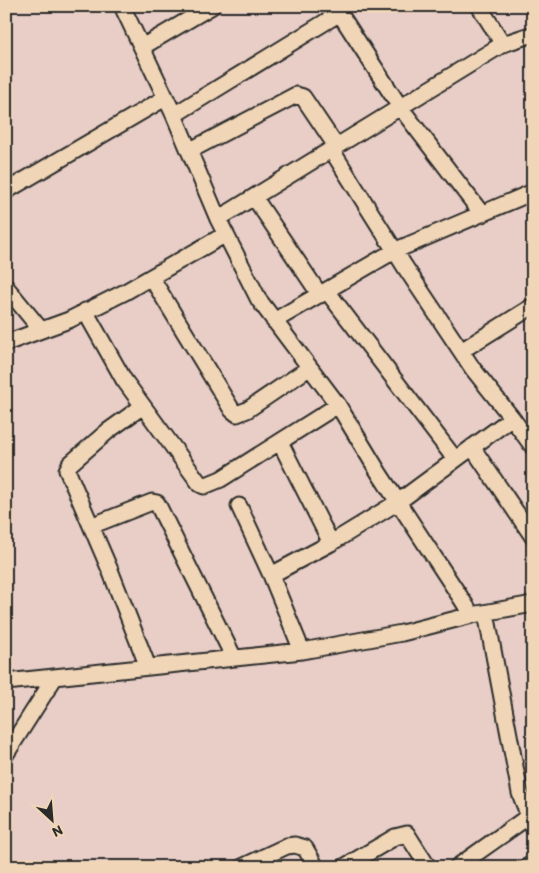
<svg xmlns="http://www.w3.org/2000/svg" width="539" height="873" font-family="Itim,sans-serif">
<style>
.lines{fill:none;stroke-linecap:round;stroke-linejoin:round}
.street-casing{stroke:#2b2b2b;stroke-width:19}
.street{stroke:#f0d6b7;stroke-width:15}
</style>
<rect width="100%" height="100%" fill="#e8cec7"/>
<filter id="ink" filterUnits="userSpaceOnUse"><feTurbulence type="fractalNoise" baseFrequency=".02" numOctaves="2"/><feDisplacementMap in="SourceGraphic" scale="10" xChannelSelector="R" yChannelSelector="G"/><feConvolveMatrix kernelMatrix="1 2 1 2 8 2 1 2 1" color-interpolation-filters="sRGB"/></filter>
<g filter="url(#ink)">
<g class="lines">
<defs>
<path id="street" d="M122,6L174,115L218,219L259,300L338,405L379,473L472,615
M335,6L400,107L482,214
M479,6L503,44
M142,47L212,6
M174,115L340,13
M331,149L405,267L473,369L512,418L533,447
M189,151L296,95L303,97L336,146
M6,191L165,98
M254,197L320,295
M218,219L503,44L533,34
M151,277L232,410L237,414L247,410L309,368
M6,287L41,330
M327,291L455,459
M85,311L124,380L200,484L204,486L221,479L338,405
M274,321L394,251L533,192
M6,343L69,320L125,292L226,234
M461,351L533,306
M143,406L108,431L70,464L67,470L110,570L148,667
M280,442L331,543
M472,447L533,537
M239,506L271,575L302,651
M91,526L152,502L157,503L234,658
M271,575L331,543L398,502L512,418
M486,613L520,793L533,827
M6,682L302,651L402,633L472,615L533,604
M6,754L55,677
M242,867L287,846L295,845L305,848L316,867
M344,867L395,837L407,834L428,867
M457,867L529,816
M527,867L533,863"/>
</defs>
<!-- street casing -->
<use href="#street" class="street-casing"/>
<!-- street -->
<use href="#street" class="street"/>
</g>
</g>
<!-- margin -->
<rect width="539" height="873" fill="none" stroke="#f0d6b7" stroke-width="25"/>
<rect x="12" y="12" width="514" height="848" fill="none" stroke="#2b2b2b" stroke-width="2" filter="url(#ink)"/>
<!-- north arrow -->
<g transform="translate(52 820) rotate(154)" stroke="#f0d6b7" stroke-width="4" paint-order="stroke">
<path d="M0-4L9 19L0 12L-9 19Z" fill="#2b2b2b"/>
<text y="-8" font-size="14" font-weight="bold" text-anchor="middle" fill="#2b2b2b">N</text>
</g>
</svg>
